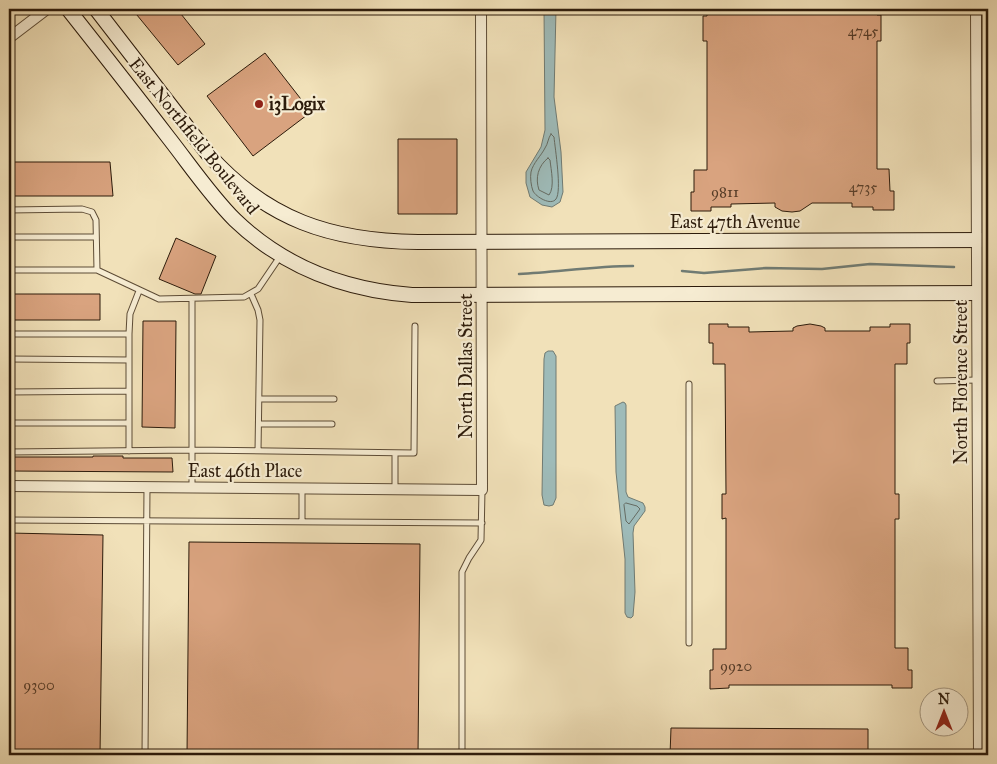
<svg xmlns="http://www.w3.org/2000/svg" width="997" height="764" font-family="'IM FELL Great Primer',serif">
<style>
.water{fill:#9ebbb9;stroke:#707b73}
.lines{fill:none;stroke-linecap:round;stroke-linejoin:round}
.shore{stroke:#656b62;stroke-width:1}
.stream{stroke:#707b73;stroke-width:2.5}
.building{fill:#d9a37f;stroke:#2c1b0b}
.lane-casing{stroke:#5d4c36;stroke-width:7}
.street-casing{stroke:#5d4c36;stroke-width:12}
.secondary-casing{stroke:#2c1b0b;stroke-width:16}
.lane{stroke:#f6ecd2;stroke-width:5}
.street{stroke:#f6ecd2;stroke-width:10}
.secondary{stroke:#f6ecd2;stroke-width:14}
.poi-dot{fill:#8f2418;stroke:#f6ecd2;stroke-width:2}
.labels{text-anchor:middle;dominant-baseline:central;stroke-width:4.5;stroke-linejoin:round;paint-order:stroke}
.number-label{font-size:15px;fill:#573d28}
.poi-label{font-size:18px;font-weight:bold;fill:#2c1b0b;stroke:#f6ecd2;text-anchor:start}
.street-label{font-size:18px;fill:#2c1b0b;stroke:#f6ecd2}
</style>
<rect width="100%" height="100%" fill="#f1e1b9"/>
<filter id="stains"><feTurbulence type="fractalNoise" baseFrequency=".004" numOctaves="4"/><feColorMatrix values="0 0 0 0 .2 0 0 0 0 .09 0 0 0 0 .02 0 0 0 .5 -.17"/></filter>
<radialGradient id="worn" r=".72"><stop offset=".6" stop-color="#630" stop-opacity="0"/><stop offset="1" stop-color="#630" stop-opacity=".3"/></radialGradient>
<!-- water -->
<path class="water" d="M544,9H556L554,97L561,152L563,192L560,202L552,207L542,205L530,197L526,183V172L541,147L545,130Z
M548,351H553L556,356V498L553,505L549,506L544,505L542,495L544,359L545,353Z
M623,402L625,403L626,405V492L628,497L643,503L645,507V511L634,526L633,533L635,592L633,616L631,618L627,617L625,613V559L616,472L615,406Z"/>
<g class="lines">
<!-- shore -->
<path class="shore" d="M551,134L554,137C555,148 562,191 556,199C551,206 536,197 533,191C531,186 530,177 531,172C533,163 541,156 545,148C548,144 548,138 551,134Z
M548,158L550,160C551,170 555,187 549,195L539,190C535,178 538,166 548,158Z
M626,503L637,506L640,509L629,524L626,521L624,505Z"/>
<!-- stream -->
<path class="stream" d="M682,271L704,273L766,268L822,269L870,264L954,267
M519,274C558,272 595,266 633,266"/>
</g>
<!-- building -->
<path class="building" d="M132,9H177L205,44L178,65Z
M707,9H877V15H881V41H877V169H889L890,191H894V210H873V207H852V203H812L800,211L792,212L782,211L775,207V203L731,204V207H711V211H691V192H694V170H707V41H703V16H707Z
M265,53L311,112L253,156L207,96Z
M398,139H457V214H398Z
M9,162H110L113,196H9Z
M176,238L216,256L201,294H195L159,279Z
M9,294H100V320H9Z
M143,321H176L175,428L142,427Z
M709,324H728V327H749V332L793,331V328L797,326L810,324L821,326L825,328V331H870V327H890V324H910V343H907V364H895V494H899V519H895V648H908V670H912V688H892V685H729V688L710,689V670H713V649H726V518L722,519V494H726L725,364H713V343H709Z
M93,456H123V458H172L173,472L9,471V457H93Z
M9,533L103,535L100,755H9Z
M189,542L420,544L418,755H187Z
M671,728L868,729V755H670Z"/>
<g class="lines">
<defs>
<path id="lane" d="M9,210L82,209L92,212L96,220L97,270
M9,237H96
M9,270H97L159,299L244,297L258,289L281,255
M251,294L258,310L260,320L258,451
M192,300V487
M9,334H129L130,314L139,291
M129,334V451
M9,359L129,360
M937,381L977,380
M689,384V643
M9,392L129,391
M259,399H334
M9,423H128
M259,424H332
M9,452L192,450L414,453L415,326
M395,453V489
M9,520L482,523
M302,522V488
M145,755L147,487
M462,755V572L469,558L481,540L482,490"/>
<path id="street" d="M976,9L979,755
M9,38L47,9
M9,486L482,490L481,9"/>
<path id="secondary" d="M68,9C102,52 135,94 168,137C190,165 210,195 235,220C284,267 345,290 412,295L988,293
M96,9L208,154C267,220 331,241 418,242L988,240"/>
</defs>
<!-- lane casing -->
<use href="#lane" class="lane-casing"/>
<!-- street casing -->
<use href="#street" class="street-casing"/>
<!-- secondary casing -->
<use href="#secondary" class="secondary-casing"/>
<!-- lane -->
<use href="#lane" class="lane"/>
<!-- street -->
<use href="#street" class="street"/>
<!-- secondary -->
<use href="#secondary" class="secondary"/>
</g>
<!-- markers -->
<circle class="poi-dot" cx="259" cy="104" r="5"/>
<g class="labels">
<!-- number labels -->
<g class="number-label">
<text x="863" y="31">4745</text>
<text x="863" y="187">4735</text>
<text x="725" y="192">9811</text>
<text x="736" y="666">9920</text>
<text x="39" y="685">9300</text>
</g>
<!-- poi labels -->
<g class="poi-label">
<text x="269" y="104">i3Logix</text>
</g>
<!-- street labels -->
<g class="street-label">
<text transform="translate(194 136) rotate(51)">East Northfield Boulevard</text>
<text x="735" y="222">East 47th Avenue</text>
<text transform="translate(466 366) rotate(-90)">North Dallas Street</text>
<text transform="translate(961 382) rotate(-90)">North Florence Street</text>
<text x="245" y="471">East 46th Place</text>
</g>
</g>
<!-- margin -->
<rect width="997" height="764" fill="none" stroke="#f1e1b9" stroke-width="30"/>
<rect x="10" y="10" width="977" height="744" fill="none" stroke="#2c1b0b" stroke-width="2.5"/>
<rect x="15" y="15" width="967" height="734" fill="none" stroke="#2c1b0b"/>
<!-- north arrow -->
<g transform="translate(944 712)"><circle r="24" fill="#f6ecd2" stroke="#a59882"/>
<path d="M0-4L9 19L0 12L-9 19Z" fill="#8f2418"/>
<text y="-8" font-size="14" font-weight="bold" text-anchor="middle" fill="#2c1b0b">N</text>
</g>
<rect width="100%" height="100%" filter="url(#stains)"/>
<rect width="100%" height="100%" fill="url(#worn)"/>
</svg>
